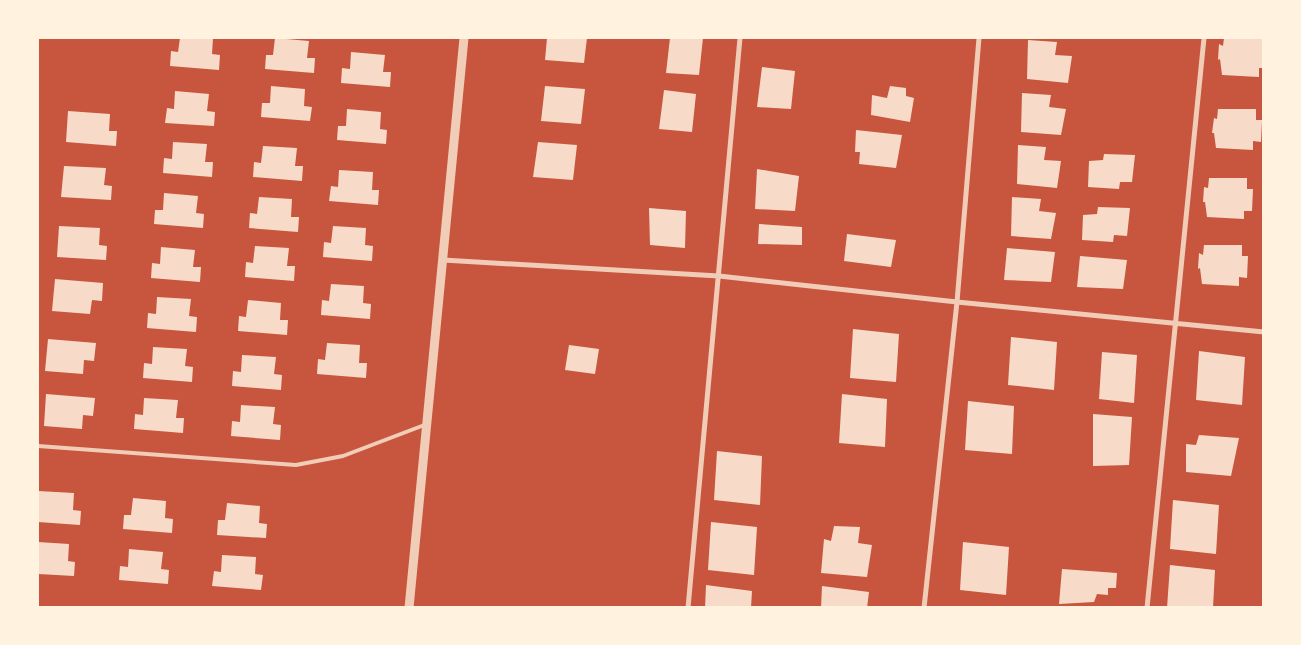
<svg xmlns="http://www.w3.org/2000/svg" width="1301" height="645" font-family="'Sofia Sans Condensed',sans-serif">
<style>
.building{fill:#f7dbc8}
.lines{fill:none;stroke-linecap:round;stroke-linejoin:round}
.service{stroke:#f1ccb7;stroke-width:4}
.minor{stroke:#f1ccb7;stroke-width:5}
.tertiary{stroke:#f1ccb7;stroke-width:9}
</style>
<rect width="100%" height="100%" fill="#c8553d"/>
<!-- building -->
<path class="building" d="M180,38H213L212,54L220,55L219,70L170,66L171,51L178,52Z
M275,38L309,41L307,58H315L314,73L265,69L266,55H273Z
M547,38H587L584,63L545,60Z
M670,38H703L699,75L666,73Z
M1224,38H1262L1264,68H1259V77L1222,75L1220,59L1218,60L1219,44L1223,46Z
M1028,40L1057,42L1055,55L1072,56L1068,83L1027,79Z
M351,52L385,55L383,72H391L390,87L341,83L342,68L350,69Z
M762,67L795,71L791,109L757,107Z
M271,86L305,89L304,106L312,107L310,121L261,117L262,103H270Z
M545,86L585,89L581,124L541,121Z
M890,86L906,88V96L914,98L910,122L871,115L872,95L887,98Z
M664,90L696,94L692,132L659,129Z
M175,91L209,94L207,111L215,112L214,126L165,123L167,108L174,109Z
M1022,93L1051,95L1049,107L1066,109L1061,135L1021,132Z
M347,109L381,112L380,129L387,130L386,144L337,140L338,126H346Z
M1218,109H1256V120H1262L1261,142L1253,141V150L1216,148L1214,133H1212L1214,118L1217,119Z
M68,111L110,114L109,131H117L116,146L66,142Z
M856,130L902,135L896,168L859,164L860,152H855Z
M173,142L207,144L205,162H213L212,177L163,173L164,158L172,159Z
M538,142L577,145L573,180L533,177Z
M1018,145L1046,147L1044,160L1061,161L1057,188L1017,184Z
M263,146L297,148L295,166H303L302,181L253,177L254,162L261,163Z
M1104,154L1135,155L1132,182H1120L1119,189L1088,187L1089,161L1103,160Z
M64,166L106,168L104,185L112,186L111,200L61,197Z
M757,169L799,176L795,211L755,209Z
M339,170L373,172L372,190H379L378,205L329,201L331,186L338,187Z
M1209,178H1247V189H1253L1252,211H1244V219L1207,217L1205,202H1203L1204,187L1208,188Z
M164,193L198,196L196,213L204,214L203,228L154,224L155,210H163Z
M259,197L292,199L291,217H299L298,232L249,228L250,213L257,214Z
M1012,197L1041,199L1039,211L1056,213L1051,239L1011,236Z
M1098,207L1130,208L1127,236L1114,235L1113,242L1082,240L1083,215L1097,214Z
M649,208L686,211L685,248L650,245Z
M759,224L802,227V245L758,244Z
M59,226L100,228L99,245L107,246L106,260L57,257Z
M333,226L366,228L365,245L373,246L372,261L323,257L324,242L331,243Z
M847,234L896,240L891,267L844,261Z
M1204,245H1242V256H1248L1247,278L1239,277V286L1202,284L1200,268L1198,269L1199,253L1203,255Z
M255,246L289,248L287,266H295L294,281L245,277L246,262L253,263Z
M161,247L195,250L193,267H201L200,282L151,278L152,263L160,264Z
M1007,248L1055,252L1051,282L1004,280Z
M1080,256L1127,260L1123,289L1077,287Z
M55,279L103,283L102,301L92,300L90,314L52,311Z
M331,284L364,286L363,303L371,304L370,319L321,315L322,300L329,301Z
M157,297L191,299L189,316L197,317L196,332L147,328L148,313L156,314Z
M248,300L281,303L280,320H288L287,335L238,331L239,316L246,317Z
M853,329L899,334L896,382L850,378Z
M1011,337L1057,342L1054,390L1008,385Z
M48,339L96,343L94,361L84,360L83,374L45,371Z
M327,343L360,345L359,363H367L366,378L317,374L318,359L325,360Z
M569,345L599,349L595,374L565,370Z
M153,347L187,349L185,366L193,367L192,382L143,378L144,363L152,364Z
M1199,351L1245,357L1242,405L1196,400Z
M1102,352L1137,355L1134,403L1099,399Z
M242,355L276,357L274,374L282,375L281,390L232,386L233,371L241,372Z
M46,394L95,398L93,416L83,415L82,429L44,426Z
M842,394L887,399L885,447L839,443Z
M144,398L178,400L176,418H184L183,433L134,429L135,414L143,415Z
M968,401L1014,406L1012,454L965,450Z
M241,405L275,407L273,424L281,425L280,440L231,436L232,421L240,422Z
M1093,414L1132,417L1129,465L1093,466Z
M1199,435L1239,438L1231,476L1186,472V444L1196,445Z
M717,451L762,456L760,505L714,500Z
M38,491L74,493L73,510L81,511L80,525L38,522Z
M133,498L166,501L165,518L173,519L172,533L123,529L124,515H131Z
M1173,500L1219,505L1216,554L1170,549Z
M227,503L260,506L259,523L267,524L266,538L217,535L218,520H225Z
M711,522L757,527L754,575L708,570Z
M834,526L860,527L858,543L872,545L867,577L821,573L824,539L831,541Z
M38,542L69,544L68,561L75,562L74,576L38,574Z
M963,542L1009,547L1006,595L960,590Z
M129,549L163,552L161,569L169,570L168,584L119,580L120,566L128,567Z
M222,555L256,557L255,574L263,575L261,590L212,586L214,571L221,572Z
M1170,565L1215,570L1213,608H1167Z
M1062,569L1117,573L1116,588H1108V595L1097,594L1094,602L1059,604Z
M706,585L752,591L751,608H705Z
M822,586L869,592L867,608H821Z"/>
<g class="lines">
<!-- service -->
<path class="service" d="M38,446L296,465L343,456L427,424"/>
<!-- minor -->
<path class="minor" d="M443,260L719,276L957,302L1264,332
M688,608L740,38
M924,608L957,302L979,38
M1147,608L1204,38"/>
<!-- tertiary -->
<path class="tertiary" d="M409,608L464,38"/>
</g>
<!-- border -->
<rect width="1301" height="645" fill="none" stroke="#fff3e0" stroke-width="78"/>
</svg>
